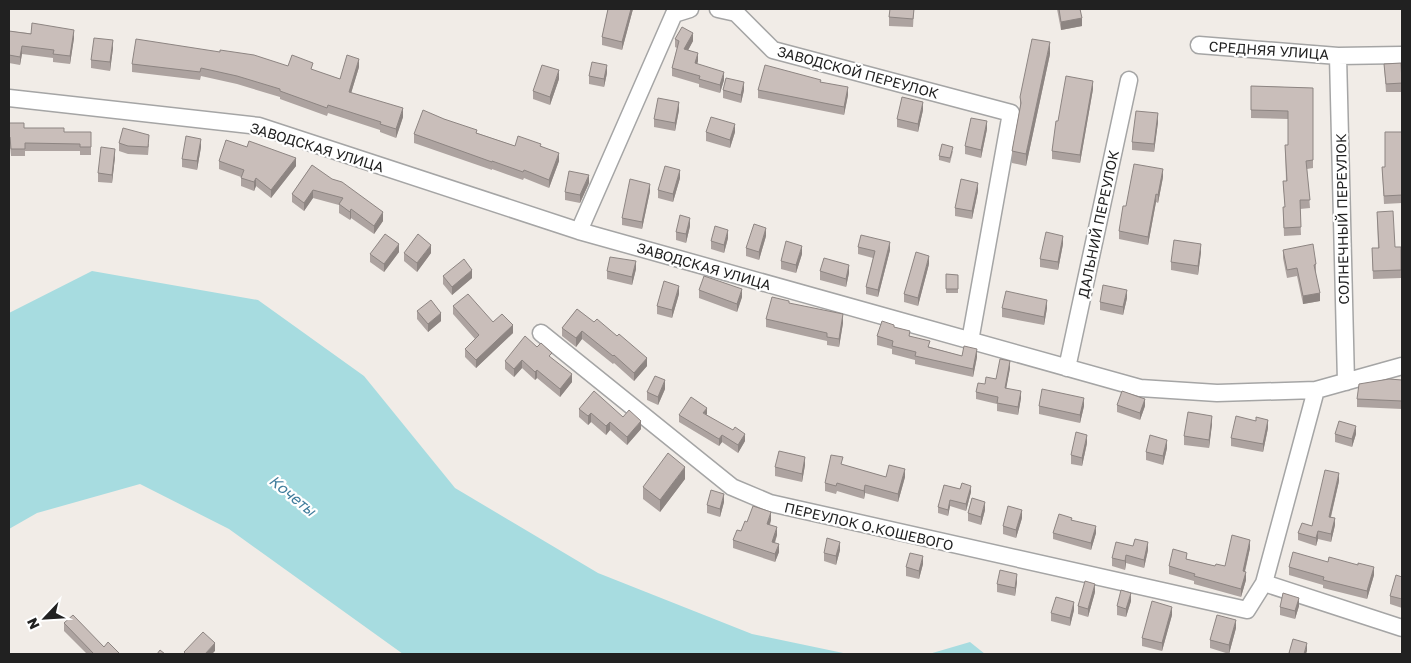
<svg xmlns="http://www.w3.org/2000/svg" width="1411" height="663" font-family="'Golos Text',sans-serif">
<style>
.water{fill:#a7dce0}
.lines{fill:none;stroke-linecap:round;stroke-linejoin:round}
.minor-casing{stroke:#a5a5a5;stroke-width:19}
.minor{stroke:#fff;stroke-width:16}
.wall{fill:#ada3a0}
.shaded-wall{fill:#8d8582}
.building{fill:#c9beba;stroke:#8d8582}
.labels{text-anchor:middle;dominant-baseline:central;stroke-width:4.5;stroke-linejoin:round;paint-order:stroke}
.street-label{font-size:14px;fill:#212121;stroke:#fff}
.water-label{font-size:15px;font-style:italic;fill:#417d9c;stroke:#fff}
</style>
<rect width="100%" height="100%" fill="#f1ece7"/>
<!-- water -->
<path class="water" d="M92,271L258,300L364,376L455,488L598,573L752,634L848,654H403L229,529L140,484L37,513L9,529V313Z
M970,642L985,654H929Z"/>
<g class="lines">
<defs>
<path id="minor" d="M718,9L736,13L773,50L1011,113L970,341
M1199,45L1338,56L1402,55
M1338,56L1346,382
M9,98L259,126L579,231L1140,388L1217,393L1316,390L1402,366
M579,231L674,14L690,9
M541,333L732,487L770,503L1247,610L1264,583L1316,390
M1067,368L1129,80
M1264,583L1402,628"/>
</defs>
<!-- minor casing -->
<use href="#minor" class="minor-casing"/>
<!-- minor -->
<use href="#minor" class="minor"/>
</g>
<!-- wall -->
<path class="wall" d="M608,9H633L622,50L602,45V37Z
M914,9L913,27L889,26V17Z
M1057,9H1080L1082,26L1061,30Z
M9,31L74,38L70,64L53,62V58L22,54L20,65L9,63Z
M675,39L693,41L688,50L698,61L697,64L724,80L720,93L699,87V84L672,76V68L677,48L675,47Z
M113,48L110,71L91,68V60Z
M1050,54L1026,166L1012,163V151L1020,107V97Z
M132,64L288,66L313,70L340,79L359,67L351,93L403,117L396,138L380,132V130L328,113L327,116L280,99V97L237,84L201,76L200,80L132,72Z
M1384,64L1402,83V92H1386Z
M607,73L604,87L589,84V76Z
M559,79L550,105L533,99V91Z
M821,82L848,95L844,115L758,98V90Z
M1251,86L1313,88V168L1307,169L1310,208L1300,209L1301,235L1284,236L1283,207H1285L1283,181H1286L1285,145H1288V119L1251,118Z
M1093,89L1080,163L1052,159V151L1058,121Z
M723,90H744L741,103L723,98Z
M679,110L675,131L654,127V119Z
M923,110L918,132L897,127V119Z
M444,119L477,133L515,146H541L559,161L549,188L524,178L523,180L492,169V170L414,143V134Z
M1158,122L1154,152L1132,150V142Z
M9,123L24,128L64,132H91V155H80V151H25V156H11L10,145H9Z
M987,129L981,158L965,154V146Z
M706,132H735L730,148L706,141Z
M1402,142V203L1384,204L1382,167H1385Z
M119,143L149,144L148,155L128,154L119,151Z
M201,147L197,170L182,167V159Z
M247,147L296,166L271,198L256,186L254,191L241,186V177L219,169V161Z
M953,151L950,163L939,160V156Z
M115,157L112,183L98,182V173Z
M312,165L383,221L374,234L351,218L350,220L339,213V205L313,198L304,211L292,202V194Z
M1163,177L1158,203L1156,202L1148,245L1119,239V231L1126,206Z
M680,178L673,202L658,198V190Z
M589,183L580,203L565,200V192Z
M650,191L642,229L622,225V218Z
M978,191L972,219L955,216V208Z
M1377,212L1395,247H1401V278L1373,279L1372,248H1378Z
M690,226L686,243L676,240V232Z
M766,236L759,260L746,256V248Z
M728,238L724,253L711,249V241Z
M1063,244L1058,270L1040,267V259Z
M858,247L890,250L878,297L866,294V287L873,258L858,254Z
M1283,250L1316,264V273H1315L1320,301L1303,304L1297,276L1287,278L1283,258Z
M399,252L384,272L370,262V254Z
M1201,252L1198,275L1171,270V262Z
M404,253H431L417,272L404,261Z
M802,254L796,273L781,269V261Z
M929,264L918,306L904,302V294Z
M636,269L632,285L607,279V271Z
M820,271L849,273L846,287L820,280Z
M946,274L958,275V293H946Z
M443,276L472,278L452,295L443,284Z
M699,290L742,297L737,312L699,298Z
M679,294L672,318L657,314V306Z
M1127,298L1123,315L1100,310V302Z
M789,303L843,323L839,347L827,345V341L766,327V319Z
M453,306L493,322L513,333L476,368L465,357V349L475,339L453,314Z
M1002,308H1047L1044,325L1002,317Z
M577,309L647,366L634,381L614,363L613,364L582,339L576,347L562,336V328Z
M417,311L441,321L428,332L417,319Z
M894,327L930,347L962,356L977,357L973,377L915,364V360L892,354V349L877,345V336Z
M552,358L572,382L560,397L537,378L535,380L522,368L514,377L505,369V361Z
M1010,368L1006,388L1021,398L1018,415L997,411V404L976,399V392L985,384L996,379Z
M1402,380V409L1357,407V399Z
M665,389L658,405L647,400V392Z
M1117,405L1145,406L1140,420L1117,412Z
M1039,406H1084L1080,423L1039,414Z
M579,409L623,417L641,429L627,445L610,430L606,435L591,422L588,425L579,417Z
M679,415H707L745,441L738,453L722,442L719,446L679,422Z
M1212,424L1209,448L1184,445V436Z
M1268,428L1263,452L1231,446V438Z
M1335,434H1356L1352,447L1335,442Z
M1087,443L1082,466L1071,464V455Z
M1167,448L1163,465L1146,460V452Z
M805,465L802,482L775,476V467Z
M843,465L886,477H905L898,502L865,493L864,499L837,491L836,494L825,491V483Z
M685,479L660,512L643,499V487Z
M1339,481L1331,517L1335,525L1331,542L1318,539L1316,546L1298,540V533L1312,526Z
M944,485L971,492L966,511L950,506L948,516L938,513V507Z
M724,502L720,517L707,513V505Z
M985,510L981,525L968,521V513Z
M1022,518L1016,538L1003,534V526Z
M771,520L770,525L777,535L775,543L779,552L775,562L733,548V540L741,531L747,522Z
M1072,520L1096,533L1091,550L1053,539V533Z
M1250,548L1245,572L1246,580L1241,597L1194,584V581L1169,574V566L1187,559L1215,566H1225Z
M840,550L836,565L824,561V553Z
M1148,550L1144,568L1126,563L1125,570L1112,566V558Z
M923,564L919,579L906,576V567Z
M1289,567L1374,575L1367,599L1323,588V585L1289,575Z
M1402,577V608L1390,604V596Z
M1017,582L1015,596L997,592V584Z
M1095,592L1088,617L1078,614V606Z
M1131,601L1126,617L1117,615V606Z
M1299,606L1295,619L1280,615V607Z
M1074,610L1070,626L1051,621V613Z
M1172,615L1162,651L1142,646V638Z
M64,623L104,647L120,654H87L64,631Z
M1236,628L1229,654L1210,648V640Z"/>
<!-- shaded-wall -->
<path class="shaded-wall" d="M631,9H633L622,50V42Z
M1082,18V26L1061,30V22Z
M74,30V38L70,64V56Z
M693,33V41L684,58V49Z
M113,40V48L110,71V62Z
M1050,42V54L1026,166V154Z
M22,46V54L20,65V57Z
M698,53V61L695,71V63Z
M359,59V67L349,100V92Z
M607,65V73L604,87V79Z
M559,70V79L550,105V97Z
M724,72V80L720,93V85Z
M1093,81V89L1080,163V155Z
M744,82V90L741,103V95Z
M848,87V95L844,115V107Z
M679,102V110L675,131V123Z
M923,102V110L918,132V124Z
M403,108V117L396,138V129Z
M1158,113V122L1154,152V144Z
M987,121V129L981,158V150Z
M735,124V132L730,148V140Z
M201,139V147L197,170V161Z
M115,149V157L112,183V175Z
M559,153V161L549,188V180Z
M296,158V166L271,198V190Z
M1163,169V177L1158,203V195Z
M680,170V178L673,202V194Z
M589,175V183L580,203V195Z
M256,178V186L254,191V182Z
M978,183V191L972,219V211Z
M650,184V191L642,229V222Z
M313,190V198L304,211V203Z
M1156,194V202L1148,245V237Z
M351,209V218L350,220V212Z
M383,212V221L374,234V226Z
M690,218V226L686,243V234Z
M766,228V236L759,260V252Z
M728,230V238L724,253V245Z
M1063,236V244L1058,270V262Z
M890,242V250L878,297V290Z
M399,244V252L384,272V264Z
M1201,244V252L1198,275V266Z
M431,245V253L417,272V263Z
M802,246V254L796,273V265Z
M929,256V264L918,306V298Z
M636,261V269L632,285V277Z
M849,265V273L846,287V279Z
M472,270V278L452,295V287Z
M679,286V294L672,318V310Z
M742,289V297L737,312V304Z
M1127,290V298L1123,315V307Z
M1320,293V301L1303,304V296Z
M1047,300V308L1044,325V317Z
M441,313V321L428,332V324Z
M843,314V323L839,347V339Z
M513,325V333L476,368V360Z
M582,331V339L576,347V338Z
M977,349V357L973,377V369Z
M647,358V366L634,381V373Z
M522,360V368L514,377V369Z
M1010,361V368L1005,395V388Z
M537,370V378L535,380V372Z
M572,374V382L560,397V389Z
M665,380V389L658,405V397Z
M1021,391V398L1018,415V407Z
M1084,398V406L1080,423V415Z
M1145,399V406L1140,420V413Z
M707,408V415L703,413Z
M591,413V422L588,425V416Z
M1212,416V424L1209,448V440Z
M1268,420V428L1263,452V444Z
M641,421V429L627,445V437Z
M610,422V430L606,435V426Z
M1356,426V434L1352,447V439Z
M745,434V441L738,453V445Z
M722,435V442L719,446V439Z
M1087,435V443L1082,466V458Z
M1167,440V448L1163,465V456Z
M805,457V465L802,482V474Z
M685,467V479L660,512V500Z
M905,469V477L898,502V494Z
M1339,473V481L1329,524V517Z
M865,485V493L864,499V491Z
M971,486V492L966,511V504Z
M724,494V502L720,517V509Z
M950,500V506L948,516V510Z
M985,502V510L981,525V517Z
M1022,510V518L1016,538V530Z
M771,512V520L767,532V524Z
M1335,518V525L1331,542V534Z
M1096,526V533L1091,550V543Z
M777,527V535L772,550V542Z
M1318,531V539L1316,546V538Z
M1250,540V548L1243,579V571Z
M840,542V550L836,565V556Z
M1148,542V550L1144,568V560Z
M779,544V552L775,562V554Z
M1126,555V563L1125,570V561Z
M923,556V564L919,579V571Z
M1374,567V575L1367,599V591Z
M1246,572V580L1241,597V589Z
M1017,574V582L1015,596V588Z
M1095,584V592L1088,617V609Z
M1131,593V601L1126,617V609Z
M1299,598V606L1295,619V611Z
M1074,602V610L1070,626V618Z
M1172,607V615L1162,651V643Z
M1236,620V628L1229,654V645Z
M215,643V651L212,654H205Z
M1307,643V651L1306,654H1304Z"/>
<!-- building -->
<path class="building" d="M608,9H631L622,42L602,37Z
M890,9H914L913,19L889,17Z
M1059,9H1080L1082,18L1061,22Z
M32,23L74,30L70,56L53,54L54,50L22,46L20,57L9,55V31L31,34Z
M682,27L693,33L684,49L698,53L695,63L724,72L720,85L699,79L700,76L672,68L679,41L675,39Z
M94,38L113,40L110,62L91,60Z
M136,39L220,52V50L254,55L288,66L292,55L313,63L311,69L340,79L347,55L359,59L349,92L403,108L396,129L380,124L381,122L328,105L327,108L280,91V89L237,76L201,68L200,72L132,64Z
M1032,39L1050,42L1026,154L1012,151L1021,103L1020,97Z
M592,62L607,65L604,79L589,76Z
M1401,63L1402,83L1386,84L1384,64Z
M542,65L559,70L550,97L533,91Z
M765,65L821,80L820,82L848,87L844,107L758,90Z
M1066,76L1093,81L1080,155L1052,151L1056,121H1058Z
M726,78L744,82L741,95L723,90Z
M1251,86L1313,88V160L1306,161L1310,200H1300L1301,227L1284,228L1283,207H1285L1283,181H1287L1285,145H1288V111L1251,110Z
M902,97L923,102L918,124L897,119Z
M658,98L679,102L675,123L654,119Z
M423,110L444,119L477,130L476,133L515,146L518,136L541,144L540,146L559,153L549,180L524,170L523,172L492,161V162L414,134Z
M1136,111L1158,113L1154,144L1132,142Z
M711,117L735,124L730,140L706,132Z
M971,118L987,121L981,150L965,146Z
M9,123H24V128H64V132H91V147H80V144L25,143V149H11L10,137H9Z
M123,128L149,135L148,147L128,146L119,143Z
M1385,132H1402V195L1384,196L1382,167H1385Z
M186,136L201,139L197,161L182,159Z
M226,140L247,147L249,141L296,158L271,190L256,178L254,182L241,178L244,170L219,161Z
M942,144L953,147L950,158L939,156Z
M101,147L115,149L112,175L98,173Z
M1134,164L1163,169L1158,195L1156,194L1148,237L1119,231L1123,206H1126Z
M312,165L332,179L342,182L383,212L374,226L351,209L350,212L339,204L343,198L313,190L304,203L292,194Z
M665,166L680,170L673,194L658,190Z
M569,171L589,175L580,195L565,192Z
M630,179L650,184L642,222L622,218Z
M961,179L978,183L972,211L955,208Z
M1393,211L1395,247H1401V270L1373,271L1372,248H1379L1377,212Z
M680,215L690,218L686,234L676,232Z
M754,224L766,228L759,252L746,248Z
M715,226L728,230L724,245L711,241Z
M1046,232L1063,236L1058,262L1040,259Z
M385,234L399,244L384,264L370,254Z
M418,234L431,245L417,263L404,253Z
M861,235L890,242L878,290L866,287L875,251L858,247Z
M1174,240L1201,244L1198,266L1171,262Z
M786,241L802,246L796,265L781,261Z
M1313,244L1316,264L1314,265L1320,293L1303,296L1297,268L1287,270L1283,250Z
M916,252L929,256L918,298L904,294Z
M610,257L636,261L632,277L607,271Z
M824,258L849,265L846,279L820,271Z
M464,259L472,270L452,287L443,276Z
M946,274L958,275V289H946Z
M704,276L742,289L737,304L699,290Z
M664,281L679,286L672,310L657,306Z
M1103,285L1127,290L1123,307L1100,302Z
M1006,291L1047,300L1044,317L1002,308Z
M468,294L493,322L502,314L513,325L476,360L465,349L479,335L453,306Z
M772,297L789,301V303L843,314L839,339L827,337V333L766,319Z
M431,300L441,313L428,324L417,311Z
M577,309L594,322L597,319L617,336L619,334L647,358L634,373L614,355L613,356L582,331L576,338L562,328Z
M882,321L894,325V327L910,331L909,336L930,341L928,347L962,356L964,346L977,349L973,369L915,356L916,352L892,346L893,341L877,336Z
M525,336L537,347L541,343L552,353L549,356L572,374L560,389L537,370L535,372L522,360L514,369L505,361Z
M1000,359L1010,361L1005,388L1021,391L1018,407L997,403L998,397L976,392L978,383L985,384L986,377L996,379Z
M655,376L665,380L658,397L647,392Z
M1389,379L1402,380V401L1357,399L1359,384Z
M1042,389L1084,398L1080,415L1039,406Z
M594,391L623,417L629,410L641,421L627,437L610,422L606,426L591,413L588,416L579,409Z
M1122,391L1145,399L1140,413L1117,405Z
M691,397L707,408L703,413L733,430L735,427L745,434L738,445L722,435L719,439L679,415Z
M1188,412L1212,416L1209,440L1184,436Z
M1236,416L1256,421V417L1268,420L1263,444L1231,438Z
M1339,421L1356,426L1352,439L1335,434Z
M1076,432L1087,435L1082,458L1071,455Z
M1150,435L1167,440L1163,456L1146,452Z
M779,451L805,457L802,474L775,467Z
M668,453L685,467L660,500L643,487Z
M831,455L843,457L841,464L886,477L889,465L905,469L898,494L865,485L864,491L837,483L836,486L825,483Z
M1325,470L1339,473L1329,517L1335,518L1331,534L1318,531L1316,538L1298,533L1302,523L1312,526Z
M962,483L971,486L966,504L950,500L948,510L938,507L944,485L960,489Z
M711,490L724,494L720,509L707,505Z
M972,498L985,502L981,517L968,513Z
M753,506L771,512L767,524L777,527L772,542L779,544L775,554L733,540L737,530L741,531L745,521L747,522Z
M1008,506L1022,510L1016,530L1003,526Z
M1059,514L1072,518L1071,520L1096,526L1091,543L1053,533Z
M1232,535L1250,540L1243,571L1246,572L1241,589L1194,576L1195,574L1169,566L1173,549L1187,553L1186,559L1215,566L1216,564L1225,566Z
M827,538L840,542L836,556L824,553Z
M1135,539L1148,542L1144,560L1126,555L1125,561L1112,558L1116,542L1133,546Z
M1293,552L1328,562L1329,557L1358,565V563L1374,567L1367,591L1323,580L1324,577L1289,567Z
M910,553L923,556L919,571L906,567Z
M1000,570L1017,574L1015,588L997,584Z
M1396,575L1402,577V599L1390,596Z
M1085,581L1095,584L1088,609L1078,606Z
M1121,590L1131,593L1126,609L1117,606Z
M1283,593L1299,598L1295,611L1280,607Z
M1056,597L1074,602L1070,618L1051,613Z
M1152,601L1172,607L1162,643L1142,638Z
M73,615L104,647L108,642L120,654H94L64,623Z
M1217,615L1236,620L1229,645L1210,640Z
M203,632L215,643L205,654H186L184,652Z
M1293,639L1307,643L1304,654H1292L1289,653Z
M160,650L165,654H157Z"/>
<g class="labels">
<!-- street labels -->
<g class="street-label">
<text transform="translate(1269 50) rotate(4)">СРЕДНЯЯ УЛИЦА</text>
<text transform="translate(858 72) rotate(15)">ЗАВОДСКОЙ ПЕРЕУЛОК</text>
<text transform="translate(317 147) rotate(17)">ЗАВОДСКАЯ УЛИЦА</text>
<text transform="translate(1342 219) rotate(-91)">СОЛНЕЧНЫЙ ПЕРЕУЛОК</text>
<text transform="translate(1098 224) rotate(-78)">ДАЛЬНИЙ ПЕРЕУЛОК</text>
<text transform="translate(704 266) rotate(16)">ЗАВОДСКАЯ УЛИЦА</text>
<text transform="translate(869 526) rotate(13)">ПЕРЕУЛОК О.КОШЕВОГО</text>
</g>
<!-- water labels -->
<g class="water-label">
<text transform="translate(293 495) rotate(39)">Кочеты</text>
</g>
</g>
<!-- border -->
<rect width="1411" height="663" fill="none" stroke="#212121" stroke-width="20"/>
<!-- north arrow -->
<g transform="translate(45 618) rotate(245)" stroke="#ffffff" stroke-width="4" paint-order="stroke">
<path d="M0-4L9 19L0 12L-9 19Z" fill="#212121"/>
<text y="-8" font-size="14" font-weight="bold" text-anchor="middle" fill="#212121">N</text>
</g>
</svg>
